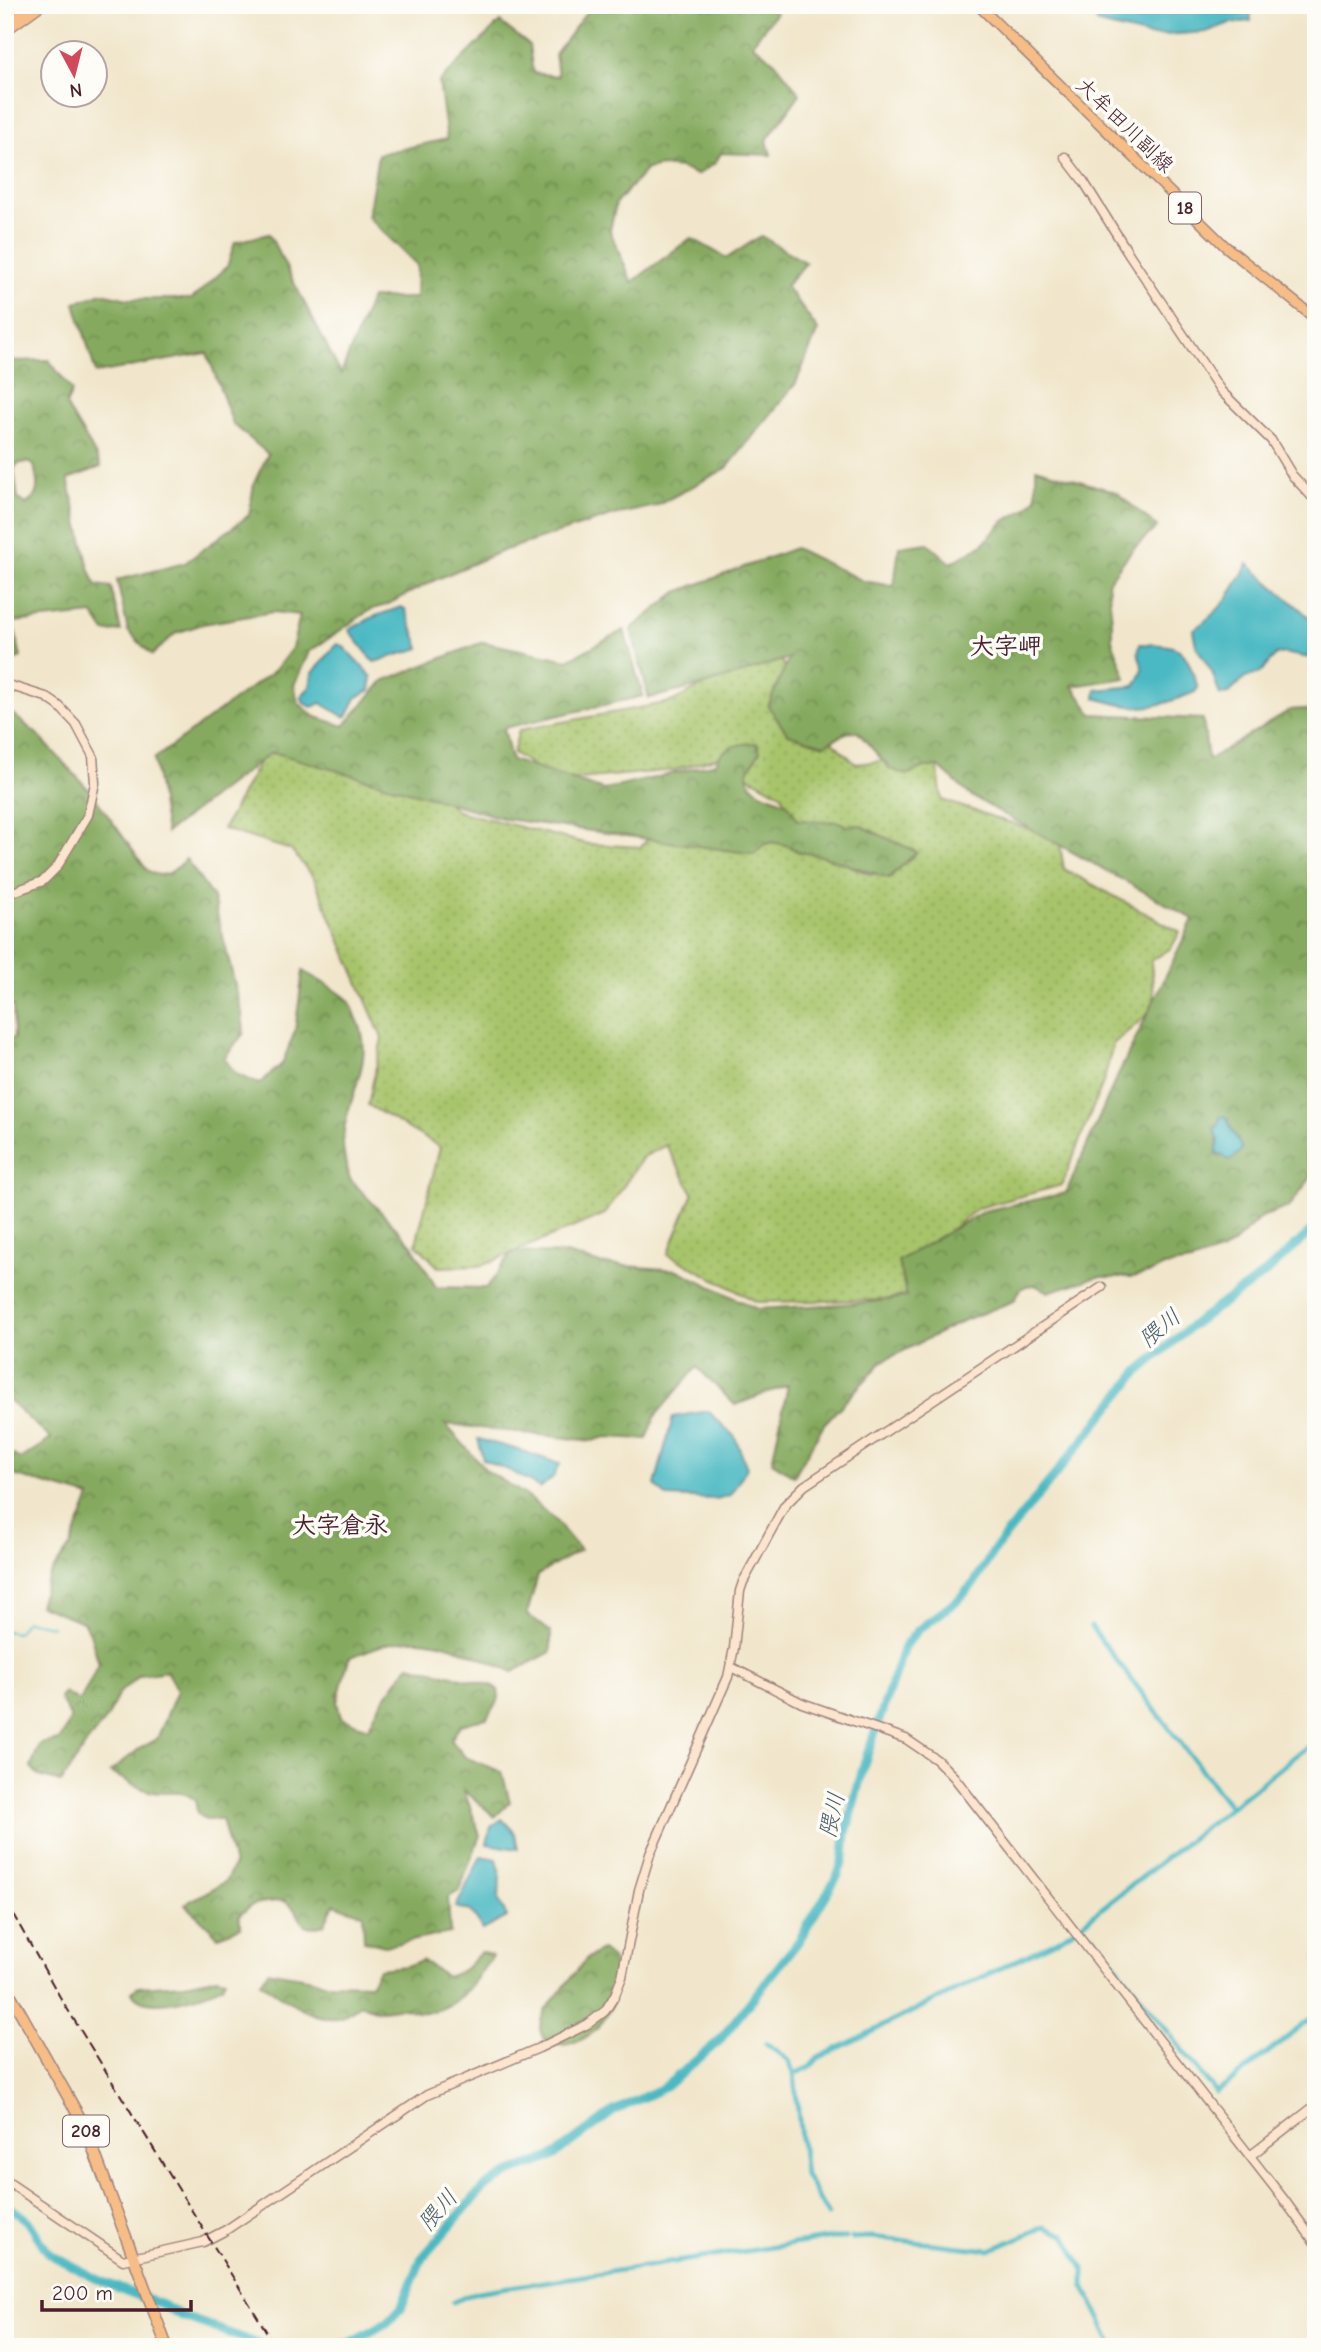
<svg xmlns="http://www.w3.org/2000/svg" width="1321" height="2352" font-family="'Comic Neue','Klee One',sans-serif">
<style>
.grass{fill:url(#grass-dots);stroke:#78724b;stroke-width:2}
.forest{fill:url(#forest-crowns);stroke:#686445;stroke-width:2;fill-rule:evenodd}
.water{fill:#4bb9c3;stroke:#4a6c77;stroke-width:2}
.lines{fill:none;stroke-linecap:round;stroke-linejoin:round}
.stream{stroke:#4bb9c3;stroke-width:2}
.canal{stroke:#4bb9c3;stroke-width:5}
.river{stroke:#4bb9c3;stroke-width:9}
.secondary-casing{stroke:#9e827b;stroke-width:11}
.primary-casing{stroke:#9e827b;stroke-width:12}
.highway-casing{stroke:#9e827b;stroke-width:13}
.secondary{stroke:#fbe5cf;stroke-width:8}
.primary{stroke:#f6be86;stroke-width:9}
.highway{stroke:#f6be86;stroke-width:10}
.rail{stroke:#4a1f2b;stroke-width:2;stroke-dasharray:10 5;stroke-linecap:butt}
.labels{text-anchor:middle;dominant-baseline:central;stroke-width:7;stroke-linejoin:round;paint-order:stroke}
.shield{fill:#fdfcf7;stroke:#806168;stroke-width:2}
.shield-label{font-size:19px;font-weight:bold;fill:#4a1f2b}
.street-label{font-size:21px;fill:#4a1f2b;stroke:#fdfcf7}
.water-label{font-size:23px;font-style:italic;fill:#4a5d68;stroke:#fdfcf7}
.quarter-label{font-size:24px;font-weight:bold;fill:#4a1f2b;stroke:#fdfcf7}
</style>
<defs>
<pattern id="grass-dots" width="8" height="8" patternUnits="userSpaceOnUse" patternTransform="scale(1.75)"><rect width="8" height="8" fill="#a7c46b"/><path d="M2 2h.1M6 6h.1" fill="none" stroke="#91a85d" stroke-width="1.8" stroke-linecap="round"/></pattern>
<pattern id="forest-crowns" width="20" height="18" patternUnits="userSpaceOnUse" patternTransform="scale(1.75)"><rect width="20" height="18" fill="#85aa5f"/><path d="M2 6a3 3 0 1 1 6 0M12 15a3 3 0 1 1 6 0" fill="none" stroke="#6f8a4f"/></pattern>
</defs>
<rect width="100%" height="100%" fill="#fdfcf7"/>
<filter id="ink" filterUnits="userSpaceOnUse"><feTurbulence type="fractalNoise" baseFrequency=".0143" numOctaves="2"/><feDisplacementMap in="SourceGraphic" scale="14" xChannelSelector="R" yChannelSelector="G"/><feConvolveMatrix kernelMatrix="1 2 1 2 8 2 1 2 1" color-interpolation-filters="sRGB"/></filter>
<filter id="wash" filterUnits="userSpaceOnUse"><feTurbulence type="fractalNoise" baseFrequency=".00686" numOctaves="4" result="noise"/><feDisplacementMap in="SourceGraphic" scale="28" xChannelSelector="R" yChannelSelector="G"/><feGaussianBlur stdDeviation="1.57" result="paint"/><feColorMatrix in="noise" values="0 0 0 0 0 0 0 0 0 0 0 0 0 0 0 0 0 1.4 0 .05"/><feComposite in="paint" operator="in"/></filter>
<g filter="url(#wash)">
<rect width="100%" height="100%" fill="#f1e6cb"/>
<!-- grass -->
<path class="grass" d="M776,649L811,722L856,764L936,754L942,800L1059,839L1064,869L1180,932L1171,948L1151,961L1155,1008L1113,1044L1104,1080L1062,1185L978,1208L908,1264L913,1293L885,1300L757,1302L668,1254L693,1193L666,1145L643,1157L605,1214L481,1266L438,1267L416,1244L440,1147L368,1105L382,1038L314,878L291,850L223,829L264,753L316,756L420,775L457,811L588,844L641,847L667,815L766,829L871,875L908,855L792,821L782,795L741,772L738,751L675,770L558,781L513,753L519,730L671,702Z"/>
<!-- forest -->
<path class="forest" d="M592,5H764L776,13L752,44L775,62L800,94L767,140L771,155L721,153L715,163L697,175L681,168L661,166L647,169L616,203L610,231L632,282L691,238L727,258L761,236L806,263L786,286L818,330L796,383L727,468L656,506L614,515L502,551L435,580L386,605L370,610L309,652L294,685L298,703L316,717L344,726L383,681L483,642L568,660L624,630L643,696L504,728L511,760L604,790L716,763C722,746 740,743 757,743L760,751L747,773C749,793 770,794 785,802C791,806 794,814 798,820L839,822L847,826L859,825L917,852L889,878L818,855L799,852L789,846L772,842L763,845L754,854L506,819L272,752L166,833L154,759L275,670L292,648L300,615L273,612L203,624L176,633L152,655L128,631L117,580L185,563L249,515L254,483L268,454L233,424L207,353L96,373L75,303L102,293L128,299H192L227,267L235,242L269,234L341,374L371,298H416L417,265L368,217L378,154L447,139L439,82L500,22L529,45L533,73L558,76L555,54Z
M5,347L11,361L49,360L72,391L66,405C77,426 92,445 101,467L68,479L89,568L96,585L111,587L121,631L105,632L93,614L13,622L21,657L5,664ZM27,462L34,465C37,480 42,496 26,504L18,499L14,470L17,464Z
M1036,468L1116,492L1157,527L1132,550L1108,582L1112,621V640L1126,678L1073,686L1092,714L1203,719L1208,760L1290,710L1302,709L1316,712V1171L1289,1207L1261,1217L1233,1244L1222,1251L1191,1262L1164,1266L1152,1272L1133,1277H1097L1048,1292L1035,1285L1026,1286L1021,1289L1014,1301L965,1320L883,1361L824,1424L794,1476L772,1462L788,1385L735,1405L697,1367L656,1415L647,1439L606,1437L592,1441L445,1424L486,1470L527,1496L555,1520L580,1550L538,1575L527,1614L551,1632V1652L513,1672C484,1660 450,1641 418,1640C395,1639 370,1649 349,1658L337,1702L341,1718L368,1728L381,1703L409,1665L493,1686L498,1690L499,1698L487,1718L460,1725L451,1740L465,1757L502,1772L510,1802L495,1817L464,1790L480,1835L459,1891L448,1897L450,1933L385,1946L364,1941L363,1914L334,1904L324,1925C296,1934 302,1908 284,1901C279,1899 273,1902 268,1902C253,1903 249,1906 239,1916L241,1927L218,1936L185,1904L225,1882L234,1865L222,1819L206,1820L197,1813C196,1807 197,1801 191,1797C183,1791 173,1793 164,1793C146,1794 126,1780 110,1772L139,1749L157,1739L177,1691L167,1671L140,1675L118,1694L109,1715L87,1743L61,1782L39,1776L31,1767L40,1744L60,1740L71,1719L60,1698L64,1693L80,1701L99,1664L90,1633L83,1622L39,1605L49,1576L71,1545L90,1497L17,1476L5,1470V1449L20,1459L51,1439L5,1397V1039L14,1038L13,1006L5,1005V711L10,712L37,734L91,792L147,870C164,881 173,872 186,859L213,898L242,1013L244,1033L224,1058L236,1074L259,1084L282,1064L295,1031L303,971C314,978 342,992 349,1001C353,1006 355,1015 358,1021C375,1060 349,1093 344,1131C341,1147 345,1164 350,1179L412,1245L436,1287L487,1288L512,1252L566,1254L601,1264L678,1270L757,1309L863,1303L907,1297L898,1261L984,1211L1066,1193L1112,1088L1193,919L971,796L939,767H925L906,775L890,769L857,731L846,733L824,745L788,734L768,706L789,658L705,685L649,698L631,629L677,592L795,548L863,581L894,586L899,547L928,543L951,563L983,544L1004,521L1026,509L1036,498ZM1228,1119C1230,1132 1238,1137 1242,1150L1218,1155L1217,1135L1219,1124Z
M602,1950L612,1958C635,2054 513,2069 546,2009L587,1958Z
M481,1952L492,1956C475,1982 454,2015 419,2012C413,2012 408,2008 403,2008C394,2007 385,2011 376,2010C371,2009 365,2006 361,2004C355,2008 348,2014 342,2017C316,2025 280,1995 260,1982L268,1971L313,1979L323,1983L370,1984L379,1969L406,1966L422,1960L447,1977L465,1969Z
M217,1977L225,1979L222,1986C205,1996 144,2015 132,1992L138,1987L185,1984Z"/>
<!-- water -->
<path class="water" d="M1089,5H1250L1251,21L1230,23L1206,32L1150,36L1099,24L1090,11Z
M1248,564L1316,623V659L1283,653L1276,655L1260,673L1245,678L1228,694L1220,695L1212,672L1196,646L1193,630C1223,609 1231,595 1248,564Z
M401,607L405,609L420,648L374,662L349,630L373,617Z
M337,644L343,646L372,677L370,690L356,698L347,716L344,717L321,703L312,707L304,703L301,696L310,687L312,674Z
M1140,644C1183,645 1184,646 1198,688L1195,692C1152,709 1141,712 1095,698L1096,690L1135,686C1151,661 1134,663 1140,644Z
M1224,1116L1228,1119C1230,1132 1238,1137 1242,1150L1230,1161L1222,1155L1216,1154L1219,1141L1214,1130L1219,1124L1220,1117Z
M708,1411L735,1437L747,1468L730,1495L716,1499L667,1497L655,1485L673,1417Z
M478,1439L519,1450L560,1464L553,1477L540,1488L511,1471L483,1460Z
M502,1819L515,1833L518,1849L487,1844L491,1827Z
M481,1856L497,1859L500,1870L499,1901L507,1917L483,1930L471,1911L456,1907Z"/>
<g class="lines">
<!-- stream -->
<path class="stream" d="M5,1631L17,1633L26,1621L52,1626"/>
<!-- canal -->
<path class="canal" d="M1091,1627L1230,1807
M1092,1935L1169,2033
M1172,2037L1208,2083
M766,2043L789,2060L794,2074L805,2175L828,2215
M794,2074L810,2067L818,2058L1058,1940L1083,1923L1316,1740
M1211,2086L1216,2093L1316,2015
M852,2238L870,2237L990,2250L1044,2227L1065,2235L1084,2270V2286L1114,2347
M453,2302L477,2292L832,2238H846"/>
<!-- river -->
<path class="river" d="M5,2203L28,2221L49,2254L103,2282L162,2305L182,2316L267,2347
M329,2347L350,2343L388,2322L401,2308L422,2258L483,2188L511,2172L552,2157L614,2111L665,2087L719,2041L798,1942L838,1875L844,1856L846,1833L864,1764L904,1647L918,1630L958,1600L974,1583L995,1549L1139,1371L1196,1322L1263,1275L1316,1227"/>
</g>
</g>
<g filter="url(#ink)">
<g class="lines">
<defs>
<path id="secondary" d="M1065,157L1084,182L1129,254L1221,391L1271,440L1292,475L1316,501
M5,684L46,697L59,706L76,724L93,756L95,783L88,815L57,867L43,881L5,895
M731,1667L802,1703L906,1739L937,1760L954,1777L1285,2201L1316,2244
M1250,2156L1316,2105
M5,2180L123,2260L203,2242L226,2230L427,2095L539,2048L588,2024L605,2011L615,1995L622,1977L639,1890L650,1854L728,1677L734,1648L740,1591L743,1582L785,1505L804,1486L1102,1287"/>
<path id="primary" d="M978,5L1225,246L1316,319
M5,22L30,5
M5,31L41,5"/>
<path id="highway" d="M5,1985L85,2127L167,2347"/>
</defs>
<!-- secondary casing -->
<use href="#secondary" class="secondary-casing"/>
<!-- primary casing -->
<use href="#primary" class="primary-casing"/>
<!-- highway casing -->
<use href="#highway" class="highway-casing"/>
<!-- secondary -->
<use href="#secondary" class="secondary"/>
<!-- primary -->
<use href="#primary" class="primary"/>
<!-- highway -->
<use href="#highway" class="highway"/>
<!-- rail -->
<path class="rail" d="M5,1900L60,1997L276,2347"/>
</g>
</g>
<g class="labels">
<!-- shield labels -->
<g class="shield">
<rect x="1169" y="192.5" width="32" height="31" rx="5"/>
<rect x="63" y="2115.5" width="46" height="31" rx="5"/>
</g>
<g class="shield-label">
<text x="1185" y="208">18</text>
<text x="86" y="2131">208</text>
</g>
<!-- street labels -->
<g class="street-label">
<text transform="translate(1125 125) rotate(44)">大牟田川副線</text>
</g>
<!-- water labels -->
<g class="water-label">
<text transform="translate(1160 1328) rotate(-40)">隈川</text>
<text transform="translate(832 1815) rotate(-77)">隈川</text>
<text transform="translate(438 2210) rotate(-49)">隈川</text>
</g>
<!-- quarter labels -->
<g class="quarter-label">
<text x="1006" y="646">大字岬</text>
<text x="340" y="1525">大字倉永</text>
</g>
</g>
<!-- margin -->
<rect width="1321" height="2352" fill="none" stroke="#fdfcf7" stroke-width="28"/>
<!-- north arrow -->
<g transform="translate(74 74) rotate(173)"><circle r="33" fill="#fdfcf7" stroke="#b5a4a5" stroke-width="2"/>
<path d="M0-5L12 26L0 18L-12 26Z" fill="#d1495b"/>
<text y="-10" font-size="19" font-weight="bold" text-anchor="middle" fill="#4a1f2b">N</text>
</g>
<!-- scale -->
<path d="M42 2300v10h149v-10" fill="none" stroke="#4a1f2b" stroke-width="3.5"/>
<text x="52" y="2300" font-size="21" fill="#4a1f2b" stroke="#fdfcf7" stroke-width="5" paint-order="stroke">200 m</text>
</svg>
